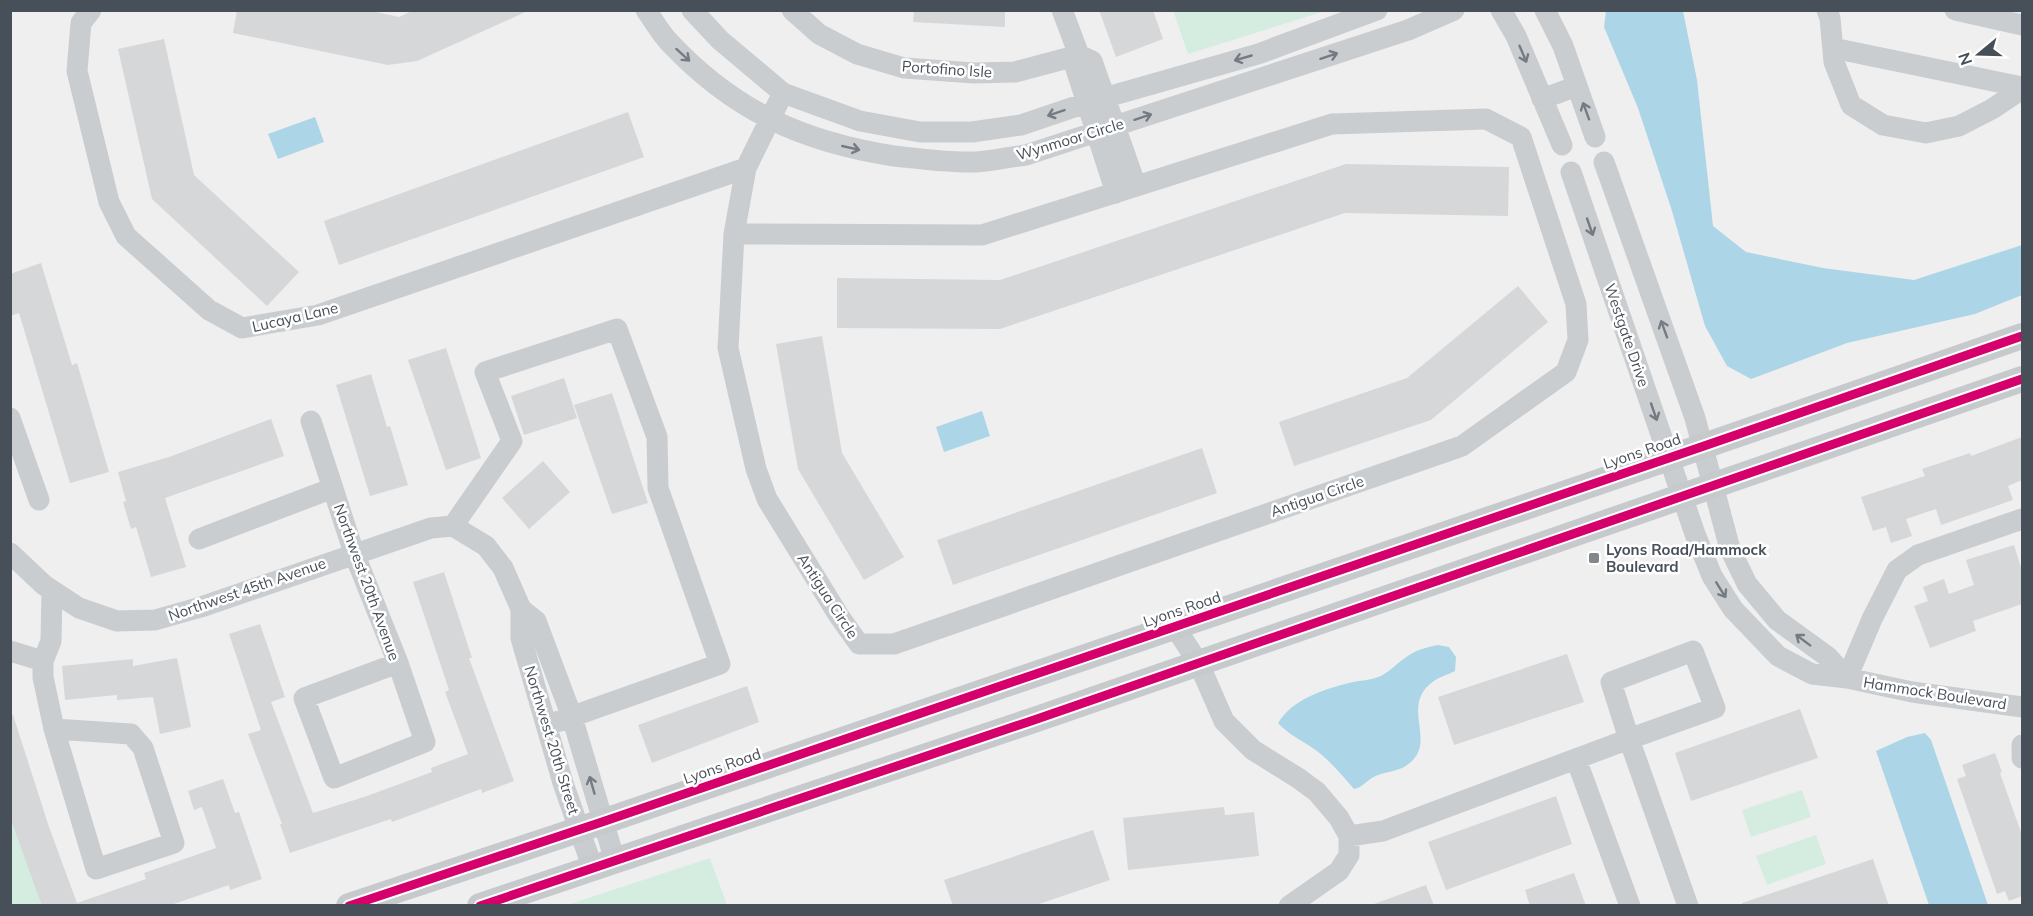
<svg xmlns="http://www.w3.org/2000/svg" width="2033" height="916" font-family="Mulish,sans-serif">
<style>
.green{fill:#d5ece0}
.water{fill:#acd6e7}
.building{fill:#d6d7d9}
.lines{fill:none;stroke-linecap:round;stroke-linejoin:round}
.minor{stroke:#cacdd0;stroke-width:21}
.major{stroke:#c7cacc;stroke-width:26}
.cycleway-casing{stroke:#fff;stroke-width:13}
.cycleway{stroke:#d6006c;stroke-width:9}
.oneway{stroke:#757b83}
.poi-dot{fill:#82878e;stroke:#fff;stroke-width:2}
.labels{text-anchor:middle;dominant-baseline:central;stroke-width:5;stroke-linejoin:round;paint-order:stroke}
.street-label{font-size:15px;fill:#474f59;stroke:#fff}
.poi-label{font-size:15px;font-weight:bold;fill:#474f59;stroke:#fff;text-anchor:start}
</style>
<rect width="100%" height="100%" fill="#efefef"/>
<!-- green -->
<path class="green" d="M1173,10H1325V11L1188,54Z
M1802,790L1811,817L1751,837L1742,810Z
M11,803L44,905H11Z
M1816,835L1826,864L1767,885L1756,856Z
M710,858L727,905H567Z"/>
<!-- water -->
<path class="water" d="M1606,11H1683L1697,80L1713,226L1746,252L1823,268L1914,280L2022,245V295L1975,314L1847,343L1751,379L1727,366L1705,326L1672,211L1638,108L1604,27Z
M315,117L324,142L278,159L268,134Z
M982,411L990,436L944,452L936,427Z
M1438,645L1449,647L1456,657L1455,671C1447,675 1436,678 1430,684C1400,710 1441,745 1404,767C1397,771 1386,772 1378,775C1368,778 1364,787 1354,789C1342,775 1331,762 1317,751C1302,740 1290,736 1278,723C1293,699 1322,690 1349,683C1360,680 1370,681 1381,676C1392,670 1400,660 1411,654C1419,649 1428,647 1438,645Z
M1925,733L1931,740L1988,905H1929L1876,751L1907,737Z"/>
<!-- building -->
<path class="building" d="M237,10H367L399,17L414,10H530L417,61L388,65L233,33Z
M914,10H1005V27L913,22Z
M1099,10H1153L1163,39L1116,57Z
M164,39L194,175L299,272L267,306L152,199L118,49Z
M628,112L644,157L339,265L324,221Z
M1346,164L1509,167L1508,216L1345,213L1000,329L837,328V278L1000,280Z
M41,263L72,365L77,363L109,472L70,483L19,313L10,316V274Z
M1518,286L1548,322L1431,420L1294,466L1279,422L1407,378Z
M822,336L842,453L904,557L864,580L798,469L776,344Z
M446,348L481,458L446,470L408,360Z
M371,374L387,427L390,426L408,485L370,496L336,385Z
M564,378L577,418L524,435L511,396Z
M612,393L648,503L612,514L574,405Z
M271,419L284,456L165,498L186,567L151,577L136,527L131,529L123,502L126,501L118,472L169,457Z
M2022,437V480L2008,486L2013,500L1941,525L1936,509L1906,519L1912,536L1891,543L1886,527L1873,531L1861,497L1925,476L1922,469L1970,453L1971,456Z
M1202,448L1217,493L953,585L937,540Z
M543,461L570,492L529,529L502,498Z
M2014,545L2022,571V604L1973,621L1976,631L1930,648L1914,606L1928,601L1923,587L1944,579L1949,594L1974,585L1966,560Z
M444,572L472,658H469L514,781L482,793L481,789L392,822L391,819L290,853L280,824H282L248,734L261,730L229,634L260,624L285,697L271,702L313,813L367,796L432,772L431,768L468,754L445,692L449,690L413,582Z
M1567,654L1584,702L1454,745L1438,697Z
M177,658L191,727L160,734L153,697L117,700V695L65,700L62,666L133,659V666Z
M747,686L759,722L652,763L638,725Z
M1800,709L1818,758L1691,801L1675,753Z
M13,715L49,827L77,903L146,879L144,873L216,848L202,807L194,810L188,791L223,779L235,813L239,812L262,879L230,890L229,885L168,906H42L10,817V716Z
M1995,753L2002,772L2000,773L2022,835V896L2009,901L2005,891L1997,894L1957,779L1966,776L1962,765Z
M1556,796L1572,844L1446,890L1428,842Z
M1224,807L1225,815L1254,812L1259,856L1128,870L1123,818Z
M1093,830L1110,880L1033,906H953L944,880Z
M1873,859L1889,906H1742V903Z
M1574,873L1586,906H1530L1525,890Z
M1426,885L1434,906H1374V904Z"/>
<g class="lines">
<!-- minor -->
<path class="minor" d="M91,10L81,23L77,71L109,202L126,236L209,310L242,328L318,315L746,168
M646,10C654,21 661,34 670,43C734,111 803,142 894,156C921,159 949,163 976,162C992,161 1009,157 1026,155L1408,30L1454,10
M692,10L720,40L783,93L860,121L920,132H972L1021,125L1086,103L1258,54L1377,10
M792,10L819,34L857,54L904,68L974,73L1015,72L1079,55L1092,61L1136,186
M1062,10L1079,55L1076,69L1116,193
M1501,10L1516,36L1562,145
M1545,10L1563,46L1595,137
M1827,10L1830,18L1834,62L1851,105L1883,125L1926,133L1959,126L1992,109L2022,89
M1955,10L2022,25
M1833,48L2022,87
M1542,99L1577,86
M1486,119L1521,137L1576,304L1578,340L1566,372L1462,446L894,644H859L839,616L767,499L756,469L728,348L734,234L982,235L1332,124Z
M1604,162L1695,418L1730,549L1747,584L1777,620L1828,657L1847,678
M1571,172L1695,534L1712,576L1733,609L1778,656L1812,674L1847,678L1912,692L2022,707
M734,234L746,168L783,93
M10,418L39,500
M311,421L354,553L398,663L425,742L334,778L304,698L398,663
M453,526L512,441L485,372L617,329L657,437L658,488L720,664L548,725
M453,526L486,546L503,568L521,609V638L563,783L593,869
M199,539L333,488
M10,553L44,585L79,608L117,621L155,620L201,607L431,528L453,526
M52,591L51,641L43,661V677L54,729L96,869L174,843L143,748L131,734L54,729
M521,609L536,621L572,717L615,861
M1175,627L1199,664L1224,721L1253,750L1298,778L1317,792L1339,818L1349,836V855L1339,871L1289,906
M10,651L43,661
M1693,651L1715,708L1629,739L1611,682Z
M1847,678L1872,619L1897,570L1918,555L2022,519
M2022,745V758
M1576,759L1630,906
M1349,836L1383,831L1629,739L1688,906"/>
<!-- major -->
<path class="major" d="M349,906L602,822L1704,446L2022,336
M480,906L1034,720L2022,379"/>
<defs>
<path id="cycleway" d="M349,906L602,822L1704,446L2022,336
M480,906L1034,720L2022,379"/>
</defs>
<!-- cycleway casing -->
<use href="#cycleway" class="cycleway-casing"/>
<!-- cycleway -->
<use href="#cycleway" class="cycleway"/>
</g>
<!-- one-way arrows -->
<defs><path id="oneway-shaft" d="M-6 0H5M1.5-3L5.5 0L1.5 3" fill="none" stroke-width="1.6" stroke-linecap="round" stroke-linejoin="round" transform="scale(1.5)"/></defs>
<g class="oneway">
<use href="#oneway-shaft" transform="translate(1523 54) rotate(67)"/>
<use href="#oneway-shaft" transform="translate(683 55) rotate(42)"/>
<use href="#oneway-shaft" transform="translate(1329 56) rotate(-18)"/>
<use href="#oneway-shaft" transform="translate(1243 58) rotate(164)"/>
<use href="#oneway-shaft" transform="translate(1586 111) rotate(-110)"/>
<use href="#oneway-shaft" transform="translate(1056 113) rotate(161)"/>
<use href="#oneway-shaft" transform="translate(1143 117) rotate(-18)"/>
<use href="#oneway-shaft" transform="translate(851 148) rotate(13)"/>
<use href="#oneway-shaft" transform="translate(1590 227) rotate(71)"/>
<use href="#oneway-shaft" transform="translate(1664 329) rotate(-110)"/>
<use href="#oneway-shaft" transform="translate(1654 412) rotate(71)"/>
<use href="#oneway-shaft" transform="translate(1721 590) rotate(58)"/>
<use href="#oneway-shaft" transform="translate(1803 640) rotate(-143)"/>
<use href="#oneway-shaft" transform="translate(592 785) rotate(-106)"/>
</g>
<!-- markers -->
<rect class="poi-dot" x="1588" y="552" width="12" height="12" rx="3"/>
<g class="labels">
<!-- street labels -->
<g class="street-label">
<text transform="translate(947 69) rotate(4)">Portofino Isle</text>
<text transform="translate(1070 139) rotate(-17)">Wynmoor Circle</text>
<text transform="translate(295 317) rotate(-13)">Lucaya Lane</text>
<text transform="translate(1627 335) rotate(71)">Westgate Drive</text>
<text transform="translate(1642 451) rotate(-19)">Lyons Road</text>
<text transform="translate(1317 496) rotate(-19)">Antigua Circle</text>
<text transform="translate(367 582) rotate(70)">Northwest 20th Avenue</text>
<text transform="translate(247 589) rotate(-19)">Northwest 45th Avenue</text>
<text transform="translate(828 596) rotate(57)">Antigua Circle</text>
<text transform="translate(1182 609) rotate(-19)">Lyons Road</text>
<text transform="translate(1935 693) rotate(9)">Hammock Boulevard</text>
<text transform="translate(552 740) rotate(73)">Northwest 20th Street</text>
<text transform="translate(722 766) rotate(-19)">Lyons Road</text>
</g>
<!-- poi labels -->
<g class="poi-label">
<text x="1606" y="549">Lyons Road/Hammock<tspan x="1606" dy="17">Boulevard</tspan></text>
</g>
</g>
<!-- border -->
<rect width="2033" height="916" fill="none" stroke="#474f59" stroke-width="24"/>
<!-- north arrow -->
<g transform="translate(1979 54) rotate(251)" stroke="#ffffff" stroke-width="4.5" paint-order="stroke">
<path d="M0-4.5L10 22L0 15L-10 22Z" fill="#474f59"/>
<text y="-9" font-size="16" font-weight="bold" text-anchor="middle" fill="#474f59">N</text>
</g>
</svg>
